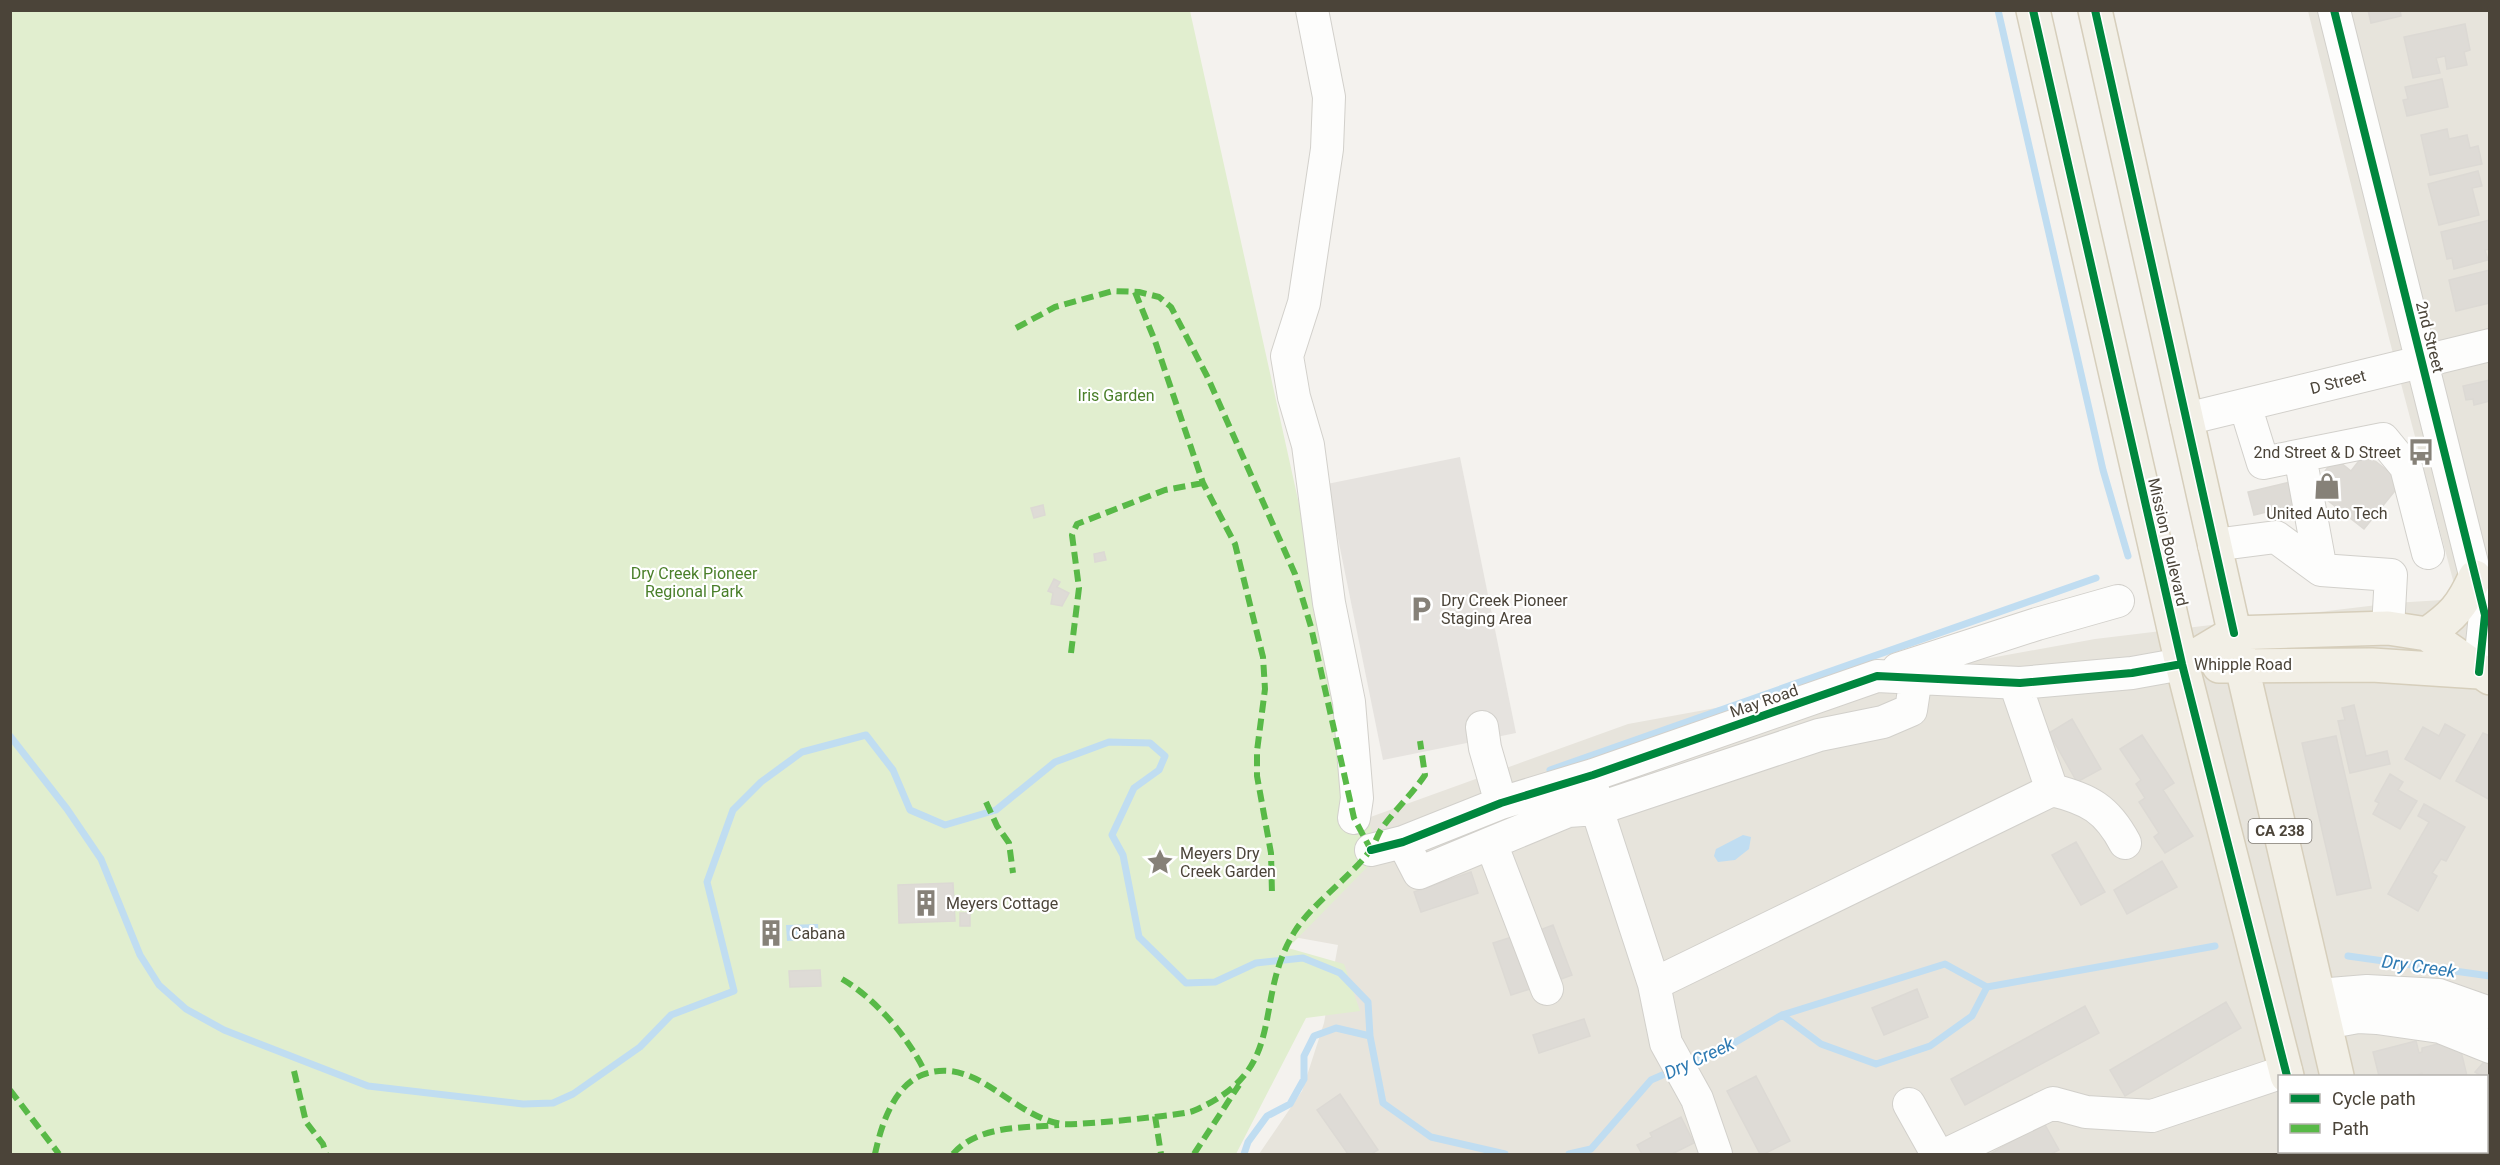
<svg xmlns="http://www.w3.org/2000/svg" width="2500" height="1165" font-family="Roboto,sans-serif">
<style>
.residential{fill:#e7e4dc;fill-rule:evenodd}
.green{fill:#e1eecf}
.parking{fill:#e6e3df}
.water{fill:#c0ddf1}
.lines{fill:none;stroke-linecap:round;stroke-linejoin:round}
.stream{stroke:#c0ddf1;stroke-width:7}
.building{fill:#dedbd6;stroke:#dcd9d4;stroke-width:1.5}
.minor-casing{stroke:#d2d0cb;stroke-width:34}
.major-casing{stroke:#d6cebb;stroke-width:36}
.minor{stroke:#fdfdfc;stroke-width:32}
.major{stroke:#f2efe6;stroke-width:33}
.quiet{stroke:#58b947;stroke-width:6;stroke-dasharray:12 6;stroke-linecap:butt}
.cycleway-casing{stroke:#fff;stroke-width:11}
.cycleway{stroke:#00873e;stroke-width:8}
.labels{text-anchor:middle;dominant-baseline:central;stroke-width:4.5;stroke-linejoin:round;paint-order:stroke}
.shield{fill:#fff;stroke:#817c74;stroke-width:1.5}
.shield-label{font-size:15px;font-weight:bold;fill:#4b4439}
.street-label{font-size:16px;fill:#4b4439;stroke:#fff}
.park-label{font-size:16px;fill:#4a7f2a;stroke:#fff}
.poi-label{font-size:16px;fill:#4b4439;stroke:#fff;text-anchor:start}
.water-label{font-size:18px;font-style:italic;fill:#2e7ab2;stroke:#fff}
</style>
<rect width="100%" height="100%" fill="#f4f2ee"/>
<!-- residential -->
<path class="residential" d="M2308,11H2489V1154H1259L1302,1091L1324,1023L1338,945L1288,936L1340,828L1628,724L2095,639L2394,603L2458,599L2390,342ZM2280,1076H2486V1152H2280Z"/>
<!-- green -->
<path class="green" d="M10,11H1190L1377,857L1288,948L1344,964L1360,1011L1306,1018L1236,1154H11Z"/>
<!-- parking -->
<path class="parking" d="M1460,457L1516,733L1383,760L1327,484Z"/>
<!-- water -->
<path class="water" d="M1743,835L1751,837L1749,849L1735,860L1718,862L1714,856L1716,849Z
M818,924L819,939L787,941L786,925Z"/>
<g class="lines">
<!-- stream -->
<path class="stream" d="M1998,10L2103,470L2128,556
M10,736L67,809L101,859L140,955L159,985L186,1009L224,1030L368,1086L523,1104L553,1103L573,1094L640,1047L671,1015L734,991L707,882L733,810L761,782L802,752L866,735L893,770L910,810L945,825L996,810L1055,762L1109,742L1150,743L1165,756L1159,770L1134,788L1112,835L1123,855L1139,937L1186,983L1215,982L1256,963L1303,958L1340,973L1368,1002L1370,1036L1383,1103L1431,1137L1505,1154
M1550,770L2096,578
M2348,956L2490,976
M1782,1015L1821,1044L1876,1064L1930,1046L1972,1016L1987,987
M1687,1065L1729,1046L1782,1015L1945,964L1987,987L2215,946
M1244,1154L1248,1142L1267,1116L1290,1104L1304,1079V1056L1314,1036L1336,1028L1370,1036
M1569,1154L1591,1149L1651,1080L1674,1070"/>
</g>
<!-- building -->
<path class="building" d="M2368,10H2400L2401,16L2371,23Z
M2465,24L2470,50L2464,52L2467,65L2447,69L2445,56L2436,58L2440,73L2413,78L2404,37Z
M2442,79L2448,107L2407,116L2403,100L2408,99L2405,87Z
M2447,129L2449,139L2467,135L2470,148L2478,146L2482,164L2430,175L2421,135Z
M2478,171L2482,186L2472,188L2479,215L2439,225L2428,184Z
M2490,220V249L2485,250L2488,260L2454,269L2452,258L2447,259L2441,232Z
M2490,270V303L2456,311L2449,280Z
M2490,380V401L2474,405L2473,399L2466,400L2463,386Z
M2365,453L2402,482L2364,529L2312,488L2335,458L2351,471Z
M2298,480L2303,503L2254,515L2248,492Z
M1043,505L1045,515L1034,518L1031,508Z
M1104,552L1106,560L1095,562L1094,554Z
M1054,579L1060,582L1057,587L1069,593L1062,606L1051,604L1053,593L1048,591Z
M2354,705L2366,756L2387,751L2390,764L2350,773L2338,721L2345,720L2342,708Z
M2072,719L2101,769L2077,782L2049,733Z
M2445,724L2465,735L2440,779L2405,759L2423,727L2439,736Z
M2483,733L2490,736V800L2456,781Z
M2142,735L2174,783L2163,790L2193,836L2165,853L2154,837L2159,833L2139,802L2145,798L2136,784L2141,780L2120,749Z
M2336,736L2371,888L2337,895L2302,743Z
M2390,774L2403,782L2398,790L2417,801L2400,829L2373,814L2379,803L2375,801Z
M2424,804L2465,827L2446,861L2441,859L2432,873L2437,876L2418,911L2388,894L2429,822L2418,816Z
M2076,842L2105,892L2081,905L2052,855Z
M2162,861L2177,887L2127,914L2114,890Z
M1471,872L1478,893L1421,912L1414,892Z
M953,883L955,921L899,923L898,885Z
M960,913H970V926H960Z
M778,921L779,944L765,945L763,922Z
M1553,925L1572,975L1553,982L1535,932Z
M1512,937L1530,989L1511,995L1493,943Z
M820,970L821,986L790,987L789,971Z
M1917,989L1928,1017L1884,1035L1872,1008Z
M2226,1002L2241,1028L2125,1096L2110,1070Z
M2085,1006L2099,1033L1965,1105L1951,1079Z
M1584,1019L1590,1036L1539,1053L1533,1035Z
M2416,1041L2419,1053L2422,1052V1048L2445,1042L2460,1047L2467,1076H2423L2422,1073L2414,1076H2379L2373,1052Z
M2490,1055V1097L2486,1094L2488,1080L2475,1072Z
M1756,1076L1790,1141L1764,1154H1760L1727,1091Z
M1340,1094L1378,1150L1371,1154H1348L1317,1110Z
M1681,1117L1694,1143L1672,1154H1642L1637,1145L1652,1137L1650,1133Z
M2044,1123L2059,1150L2051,1154H1990Z
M2401,1152H2434L2437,1154H2402Z"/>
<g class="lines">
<defs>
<path id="minor" d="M1312,10L1329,97L1327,149L1304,303L1287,356L1294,397L1308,445L1329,603L1349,702L1357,798L1354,818
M2334,10L2485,615L2479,672
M2245,405L2263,463L2383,439L2406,467L2428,553
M2186,419L2490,345
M2300,456L2321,570
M2214,545L2276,537L2321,570L2391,575L2388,628
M1898,669L2037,624L2118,601
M1482,727L1485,748L1501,803
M2052,790C2089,799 2107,809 2125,843
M1403,842L1419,873L1491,843
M1371,850L1403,842L1501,803L1593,775L1877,676L2020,683L2132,673L2182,664
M1654,984L2052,790L2015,683
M1547,989L1491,843L1568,811L1597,809L1593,789
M2318,995L2367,991L2439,995L2490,1013
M2325,1023L2358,1017L2377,1018L2440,1027L2490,1047
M1909,1104L1937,1154
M1716,1154L1697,1099L1666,1043L1654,984L1597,809L1819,735L1883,722L1911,710L1916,677
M1947,1154L2053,1103L2086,1112L2152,1116L2286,1071"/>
<path id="major" d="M2033,10L2182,664L2287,1076
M2095,10L2242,667L2337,1076
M2427,634C2453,616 2462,606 2475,577
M2182,664L2234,633L2388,628L2427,634L2490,678
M2219,666L2372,665L2479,672
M2306,1152L2307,1154
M2355,1152L2356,1154"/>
</defs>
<!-- minor casing -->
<use href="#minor" class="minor-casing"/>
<!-- major casing -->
<use href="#major" class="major-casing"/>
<!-- minor -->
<use href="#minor" class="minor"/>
<!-- major -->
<use href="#major" class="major"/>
<!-- quiet -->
<path class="quiet" d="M1135,292L1155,341L1203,483L1235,544L1263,657L1265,689L1257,751V776L1271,853L1272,894
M1016,328L1055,307L1113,291L1139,292L1159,297L1171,307L1207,376L1295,574L1311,627L1354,818L1371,850
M1071,653L1079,588L1072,535L1077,524L1165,490L1203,483
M986,802L997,826L1009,843L1013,873
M842,979C876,999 909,1038 926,1074
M294,1071L306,1122L323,1144L326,1154
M10,1090L59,1154
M1155,1116L1161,1154
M875,1154C881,1126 893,1087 922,1075C976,1054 1012,1117 1062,1124C1072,1126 1185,1115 1193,1111C1292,1069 1250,1003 1295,931C1313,903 1348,879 1369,852C1375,845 1377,835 1382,828C1396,809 1412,794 1425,775L1420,741
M953,1154C978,1125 1023,1128 1059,1125
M1194,1154L1239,1085"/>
<defs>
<path id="cycleway" d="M2033,10L2182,664L2287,1076
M2095,10L2234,633
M2334,10L2485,615L2479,672
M1371,850L1403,842L1501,803L1593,775L1877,676L2020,683L2132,673L2182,664"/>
</defs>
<!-- cycleway casing -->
<use href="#cycleway" class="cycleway-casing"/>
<!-- cycleway -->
<use href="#cycleway" class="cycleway"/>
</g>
<!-- icons -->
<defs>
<symbol id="bus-bare" viewBox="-9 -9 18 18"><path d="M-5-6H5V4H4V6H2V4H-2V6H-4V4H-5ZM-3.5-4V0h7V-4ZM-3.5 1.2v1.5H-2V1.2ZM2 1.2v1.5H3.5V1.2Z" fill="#868178" stroke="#fff" stroke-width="2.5" paint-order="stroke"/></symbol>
<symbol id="shop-bare" viewBox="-9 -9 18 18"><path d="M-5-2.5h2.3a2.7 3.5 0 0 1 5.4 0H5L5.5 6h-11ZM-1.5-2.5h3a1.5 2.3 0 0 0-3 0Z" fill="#868178" stroke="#fff" stroke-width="2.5" paint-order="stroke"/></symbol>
<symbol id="parking-bare" viewBox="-9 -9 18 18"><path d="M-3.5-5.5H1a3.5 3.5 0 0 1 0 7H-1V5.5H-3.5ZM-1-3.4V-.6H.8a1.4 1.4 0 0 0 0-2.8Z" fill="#868178" stroke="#fff" stroke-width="2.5" paint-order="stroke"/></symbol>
<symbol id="sight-bare" viewBox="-9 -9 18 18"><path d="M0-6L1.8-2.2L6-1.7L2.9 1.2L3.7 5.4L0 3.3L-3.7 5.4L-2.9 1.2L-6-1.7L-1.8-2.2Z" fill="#868178" stroke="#fff" stroke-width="2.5" paint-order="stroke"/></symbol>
<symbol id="building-bare" viewBox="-9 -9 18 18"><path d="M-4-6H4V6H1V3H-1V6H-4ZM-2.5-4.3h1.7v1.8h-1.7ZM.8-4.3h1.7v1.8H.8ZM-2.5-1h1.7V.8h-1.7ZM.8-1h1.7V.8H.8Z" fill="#868178" stroke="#fff" stroke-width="2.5" paint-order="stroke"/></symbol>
</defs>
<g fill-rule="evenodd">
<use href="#bus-bare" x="2402" y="433" width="38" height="38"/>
<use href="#shop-bare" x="2308" y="467" width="38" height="38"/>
<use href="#parking-bare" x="1402" y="590" width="38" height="38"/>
<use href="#sight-bare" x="1141" y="843" width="38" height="38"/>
<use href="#building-bare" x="907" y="884" width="38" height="38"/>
<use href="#building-bare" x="752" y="914" width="38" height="38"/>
</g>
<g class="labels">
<!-- shield labels -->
<rect class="shield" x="2248.5" y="819" width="63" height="24" rx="4.5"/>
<g class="shield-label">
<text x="2280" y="831">CA 238</text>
</g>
<!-- street labels -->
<g class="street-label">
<text transform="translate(2430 337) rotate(76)">2nd Street</text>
<text transform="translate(2338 382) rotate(-14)">D Street</text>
<text transform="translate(2168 542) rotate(77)">Mission Boulevard</text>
<text x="2243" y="664">Whipple Road</text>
<text transform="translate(1764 701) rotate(-19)">May Road</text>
</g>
<!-- park labels -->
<g class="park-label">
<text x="1116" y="395">Iris Garden</text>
<text x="694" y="573">Dry Creek Pioneer<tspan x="694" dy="18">Regional Park</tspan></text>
</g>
<!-- poi labels -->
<g class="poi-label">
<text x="2401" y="452" text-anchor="end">2nd Street &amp; D Street</text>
<text x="2327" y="513" text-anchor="middle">United Auto Tech</text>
<text x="1441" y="600">Dry Creek Pioneer<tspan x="1441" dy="18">Staging Area</tspan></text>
<text x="1180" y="853">Meyers Dry<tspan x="1180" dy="18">Creek Garden</tspan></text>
<text x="946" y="903">Meyers Cottage</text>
<text x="791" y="933">Cabana</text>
</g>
<!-- water labels -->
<g class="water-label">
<text transform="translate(2419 966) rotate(8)">Dry Creek</text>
<text transform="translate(1699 1058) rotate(-25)">Dry Creek</text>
</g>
</g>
<!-- border -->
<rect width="2500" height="1165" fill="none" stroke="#4b4439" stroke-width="24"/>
<!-- legend -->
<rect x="2278" y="1075" width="210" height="78" fill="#ffffff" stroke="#b7b4b0" stroke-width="1.5"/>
<rect x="2290" y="1094" width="30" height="9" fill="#00873e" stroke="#b7b4b0" stroke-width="1.5"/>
<text x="2332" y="1105" font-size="18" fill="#4b4439">Cycle path</text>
<rect x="2290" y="1124" width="30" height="9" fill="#58b947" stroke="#b7b4b0" stroke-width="1.5"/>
<text x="2332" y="1135" font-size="18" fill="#4b4439">Path</text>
</svg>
